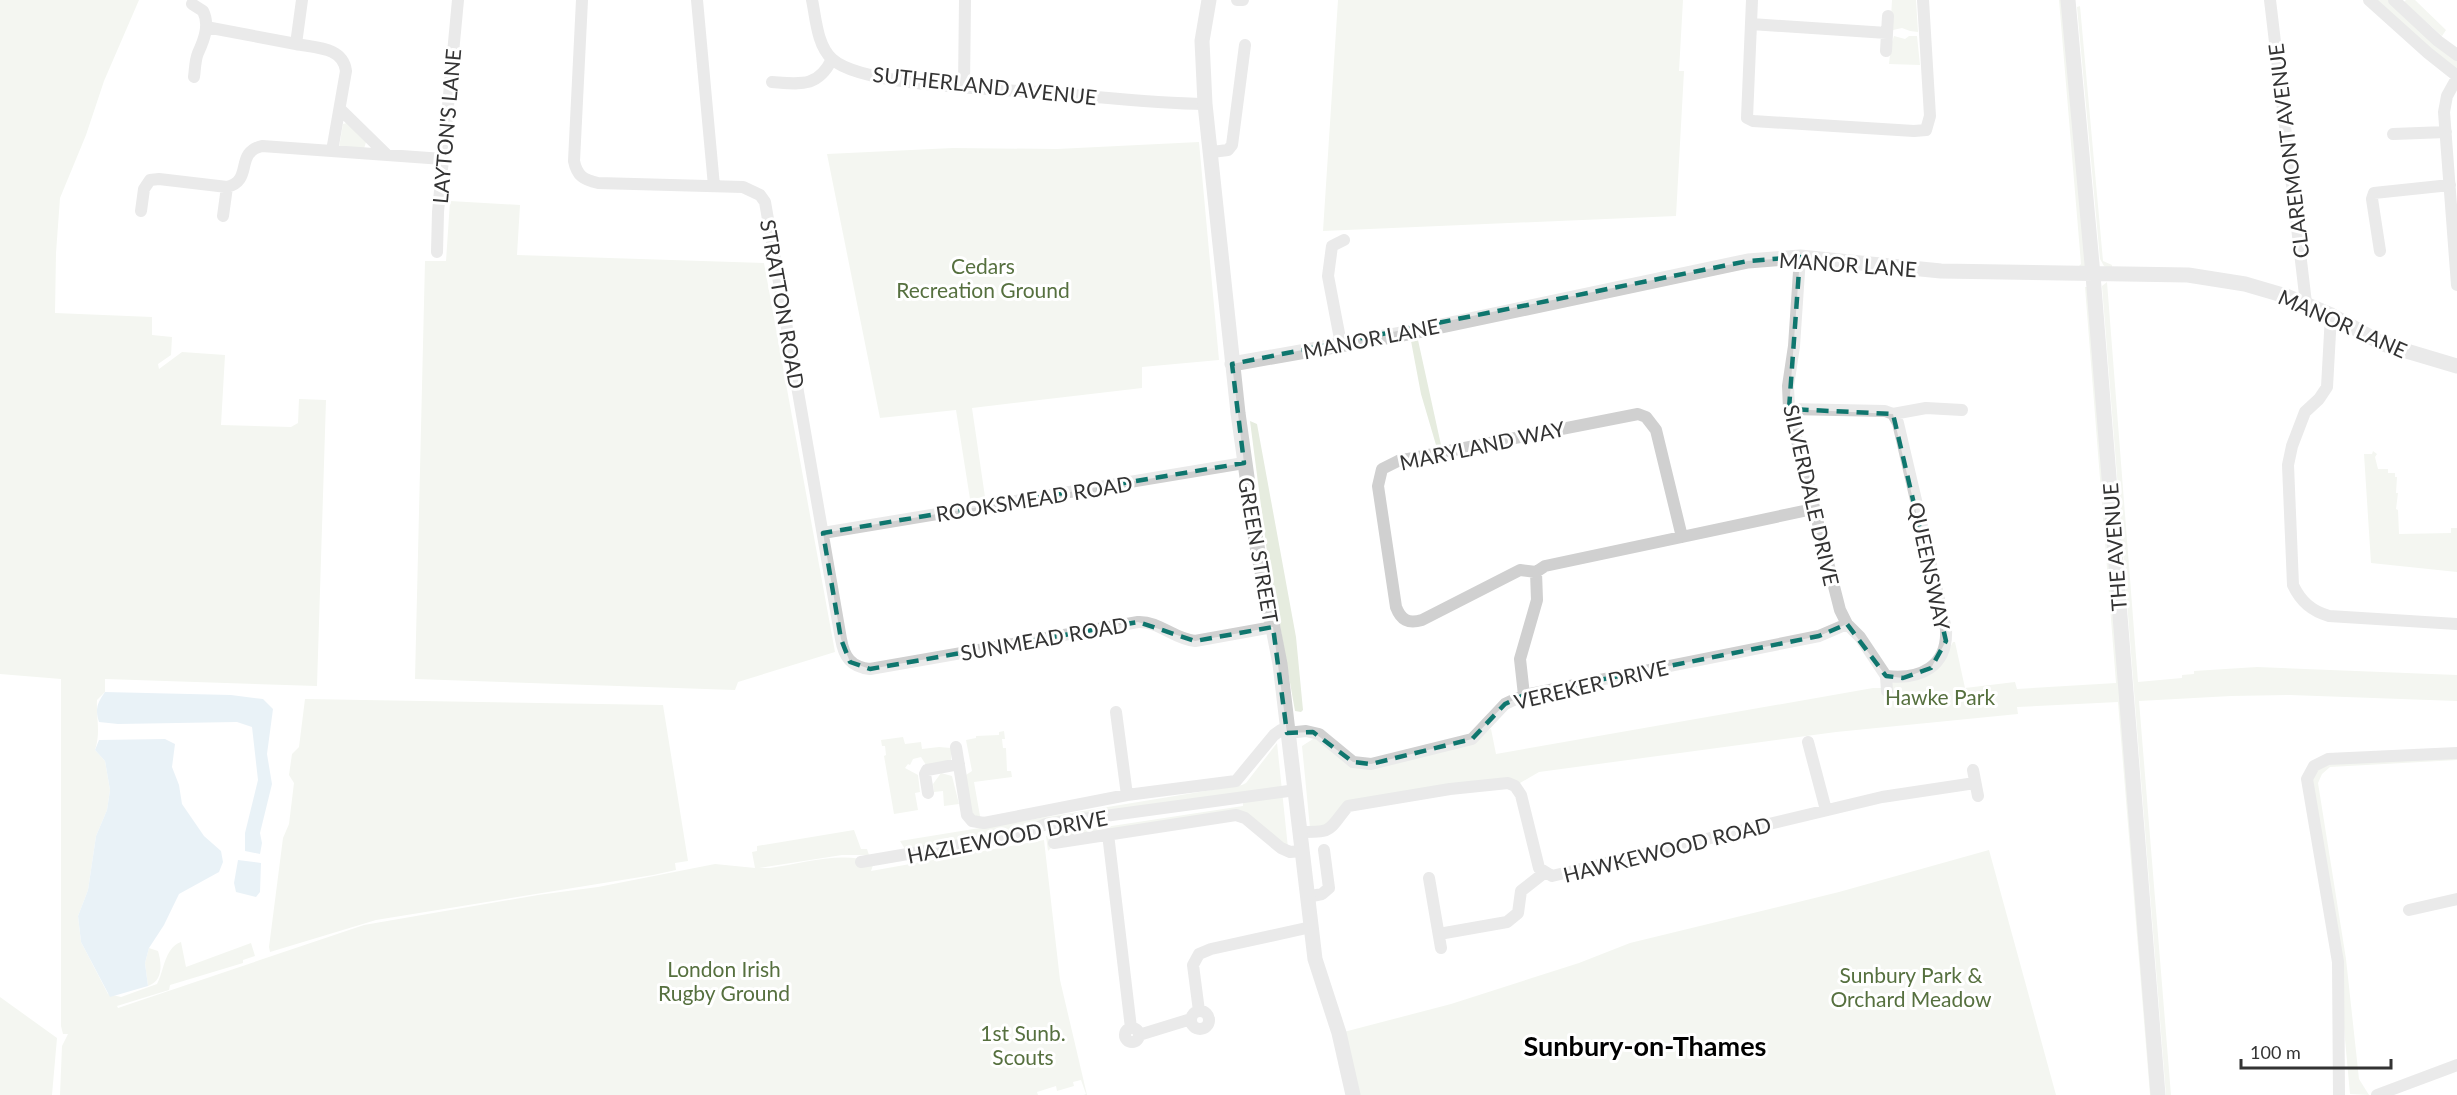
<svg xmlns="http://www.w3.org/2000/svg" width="2457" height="1095" font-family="Lato,sans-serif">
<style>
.green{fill:#e6ecdf}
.water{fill:#cfe2ee}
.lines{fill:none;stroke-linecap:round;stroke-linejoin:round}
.minor{stroke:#d0d0d0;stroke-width:12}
.tertiary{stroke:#d0d0d0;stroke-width:15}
.marked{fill:none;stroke:#0f766e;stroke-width:4.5;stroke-dasharray:12 8;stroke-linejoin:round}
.labels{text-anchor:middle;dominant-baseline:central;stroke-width:6;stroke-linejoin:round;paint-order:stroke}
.street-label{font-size:21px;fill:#333;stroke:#fff}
.park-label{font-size:21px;fill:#56703f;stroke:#fff}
.district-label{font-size:27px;font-weight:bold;fill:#000;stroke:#fff}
</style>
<rect width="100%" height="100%" fill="#fff"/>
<!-- green -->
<path class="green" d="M0,0H139L104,81L86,135L60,198L56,253L55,313L152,317V335L172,337L171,355L158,364L159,369L182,352L225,355L221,425L291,427L298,423L299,399L326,400L317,686L105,679V692L97,700C96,718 101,732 95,750L105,761L110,790L107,810L96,836L88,890L78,916L81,942L108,994L121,997L157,984C164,972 164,948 181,942L186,967L251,943L255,956L243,960V963L170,985L169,990L117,1006L118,1008L364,925L538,895L598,887L715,864L755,868L752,852L757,851V846L854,830L861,849H867L869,855H842L759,868H770C804,863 840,851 874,862L871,871L1044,840L1060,980L1087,1095H1084L1086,1094L1081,1080L1073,1082L1074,1086L1057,1091L1056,1086L1037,1092L1038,1095H60L62,1046L68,1034H63L61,1026V679L0,674Z
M1338,0H1683L1679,71H1684L1676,216L1323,231Z
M1892,0H1916L1918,32L1910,31L1902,28L1893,30L1891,17Z
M2059,0H2064L2088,257L2084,269H2076L2081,264Z
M2371,0H2394L2457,55V76Z
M2406,0H2415L2446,30L2442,36L2404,2Z
M2080,6L2103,261L2112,265V269L2104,266L2100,259L2077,7Z
M1894,36L1905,39L1909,36H1917L1920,65L1889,64L1891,45Z
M347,123L366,142L364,149L339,148L343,124Z
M1199,142L1219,360L1142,367V388L972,408L985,497L970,499L956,410L880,418L827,154L953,148L1057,149Z
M450,201L520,205L517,255L764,263L835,652L738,682L735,690L415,679L425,261H446Z
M2107,282L2138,682L2182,678V675L2194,674V671L2257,667L2457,675V701L2290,695L2231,696L2139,701L2171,1095H2166L2102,286Z
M2085,287H2089L2155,1095H2150L2118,702L2017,707L2018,714L1836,732L1539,772L1520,783L1349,801L1330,826L1310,828L1302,746L1313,739H1317L1352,765L1484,732L1491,729L1496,754L1873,688H1892V683C1920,676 1939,670 1953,642H1955L1965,688L2015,682L2017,689L2116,683Z
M1418,340L1441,445H1436L1421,394L1411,341Z
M1250,421L1257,424L1296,637L1303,710L1301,712L1295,711L1267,552Z
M2373,451L2377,454L2375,457L2378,469H2388V473H2395V477H2397L2396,493H2398L2396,509L2398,510L2399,534L2451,533V528H2457V572L2371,563L2364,454H2372Z
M305,699L663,705L688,861L675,863L676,870L653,875L376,920L270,952L269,947L283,838L289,824L294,783L289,775L292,754L299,747Z
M1004,731L1005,739H1002L1003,748H1006L1007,771H1011L1012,777L974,782L980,816H975L970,811L966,775L972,771L966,740L976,738V736L999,735V732Z
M903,737L905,744L921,742L922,749L939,747L951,748V760L926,765L921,757L913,759L910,765L908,764L905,768L918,775L920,792L915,793L918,810L894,814L884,756L886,755L885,746H882L881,740Z
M1277,743L1288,848L1246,815L1058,841L1048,851L1046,836L1243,806V793L905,849L900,841L1242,785L1246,783Z
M2457,753V760L2330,767L2322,774L2318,783L2346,959L2359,1079L2369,1095L2350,1094L2338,962L2310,771L2314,766Z
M941,773L952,776L959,804L944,806L943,791L934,792L933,784Z
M1989,850L2056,1095H1353L1340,1033L1451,1004L1579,963L1630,943L1839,892Z
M149,948L158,951C162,964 163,981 148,986L145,963Z
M0,997L57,1038L52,1095H0Z"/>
<!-- water -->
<path class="water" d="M105,692L231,695L263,699L273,709L267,754L272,784L260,833L262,843L260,854L245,851V833L258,780L252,727L237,722L118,724L99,722C95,710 97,703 105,692Z
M165,739L175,744L172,767L179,785L182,804L204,836L221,851L223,862L219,872L179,894L164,925L149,948L145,963L148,986L110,997L81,942L78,916L88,890L96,836L107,810L110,790L105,761L95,750L99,740Z
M238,860L261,863L260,892L256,897L236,892L234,883Z"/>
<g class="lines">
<!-- minor -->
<path class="minor" d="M302,0L296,44C316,48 343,47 346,71L332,151
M582,0L574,161C577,176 584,180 598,183L743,187L760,195L765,202L841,639C844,657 851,667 870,669L1138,622C1159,621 1174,639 1195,641L1273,627
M697,0L714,186
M812,0C816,19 817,45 832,59C861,86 994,89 1037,92C1093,96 1149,103 1205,104
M1237,0H1243
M1752,0L1747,118L1753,121L1914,131L1926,130L1930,116L1923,0
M2270,0L2306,303
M2369,0L2428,53L2457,76
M2394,0L2438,41L2457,55
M192,4L203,11C210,25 204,40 198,53C195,60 195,70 194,77
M1751,24L1887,33
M206,27L296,44
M1886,51L1888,16
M2457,78L2447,96L2444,112L2457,285
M772,82C800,84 818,88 832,59
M964,86L965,0
M340,109L387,155
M2393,134L2446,132
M1212,152L1228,150L1232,145L1245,45
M141,211L144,189L150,180L159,179L227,187C254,180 234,153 262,146L443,159
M223,216L227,187
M2380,251L2372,199L2374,193L2450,185
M437,252L438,212L458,0
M2331,315L2327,387L2319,399L2305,412L2292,446L2288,465L2293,585C2301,602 2312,611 2329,616L2457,624
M1341,344L1328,276L1332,246L1344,240
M1789,409L1885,411L1893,414L1898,423L1946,629C1948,667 1920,680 1886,676L1860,637L1847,624L1840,610L1789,409L1788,386L1794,346L1800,257
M1893,414L1926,408L1962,410
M823,533L1244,463
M1536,572L1520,570L1422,620C1408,624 1401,620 1396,607L1378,486L1382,469L1398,461L1638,414L1646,417L1656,430L1682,537
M1886,676L1887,691
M1524,695L1520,659L1537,600L1536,572L1545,566L1813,509
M1116,712L1127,795
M1287,733L1306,731L1319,734L1353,762L1371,764L1472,739L1505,704L1524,695L1819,636L1847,624
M1808,742L1826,810
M956,747L967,815L972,821L984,823L1127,795L1236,781L1274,735L1281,730L1287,729
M1973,770L1978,796
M928,793L925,774L927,770L959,764
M1299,832C1334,832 1327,832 1348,806L1450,789L1508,783L1515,786L1521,795L1539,868L1552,876L1882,797L1975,783
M1108,834L1131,1028
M1054,843L1236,815L1245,818L1281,848L1290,852L1301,851
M861,862L1019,835L1046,824L1296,790
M1429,878L1441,948
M1307,897L1322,894L1329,888L1324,850
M2409,910L2457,899
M1439,934L1507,922L1518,913L1521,891L1544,873
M1199,1011L1193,965L1199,954L1211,949L1311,927
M1191 1020a9 9 0 1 1 18 0a9 9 0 1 1-18 0Z
M1125 1035a7 7 0 1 1 14 0a7 7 0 1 1-14 0Z
M1139,1035L1191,1019
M2339,1095L2338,962L2307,779L2314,766L2328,759L2457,753
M2377,1095L2457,1065"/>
<!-- tertiary -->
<path class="tertiary" d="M1209,0L1202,41L1205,104L1238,413L1256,541L1280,664L1315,959L1339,1033L1353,1095
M2068,0L2093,275L2158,1095
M1232,364L1413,332L1748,261L1800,257L1941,271L2188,275L2245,284L2286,296L2331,315L2383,344L2457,366"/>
</g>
<!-- marked area -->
<path d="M0 0H2457V1095H0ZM1800,257L1789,409L1893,414L1946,641L1931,668L1903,678L1886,676L1847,624L1819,636L1524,695L1505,704L1472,739L1371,764L1353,762L1313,732L1287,733L1273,627L1195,641L1138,622L870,669L850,662L841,639L823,533L1244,463L1232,364L1748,261Z" fill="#fff" fill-opacity=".55" fill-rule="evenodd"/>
<path class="marked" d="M1800,257L1789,409L1893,414L1946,641L1931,668L1903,678L1886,676L1847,624L1819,636L1524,695L1505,704L1472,739L1371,764L1353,762L1313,732L1287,733L1273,627L1195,641L1138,622L870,669L850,662L841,639L823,533L1244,463L1232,364L1748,261Z"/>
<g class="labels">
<!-- street labels -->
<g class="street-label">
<text transform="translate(985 85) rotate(6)">SUTHERLAND AVENUE</text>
<text transform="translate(446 126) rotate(-85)">LAYTON'S LANE</text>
<text transform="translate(2288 151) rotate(-97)">CLAREMONT AVENUE</text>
<text transform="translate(1848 264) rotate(4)">MANOR LANE</text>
<text transform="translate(783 304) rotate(80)">STRATTON ROAD</text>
<text transform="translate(2343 323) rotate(24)">MANOR LANE</text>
<text transform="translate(1371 338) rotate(-11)">MANOR LANE</text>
<text transform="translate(1482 445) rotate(-12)">MARYLAND WAY</text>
<text transform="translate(1812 495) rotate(77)">SILVERDALE DRIVE</text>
<text transform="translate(1034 498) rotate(-9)">ROOKSMEAD ROAD</text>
<text transform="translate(2114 547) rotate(-94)">THE AVENUE</text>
<text transform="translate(1259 550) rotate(80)">GREEN STREET</text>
<text transform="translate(1930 566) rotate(78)">QUEENSWAY</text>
<text transform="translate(1044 638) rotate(-10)">SUNMEAD ROAD</text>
<text transform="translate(1591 684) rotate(-13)">VEREKER DRIVE</text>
<text transform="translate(1007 836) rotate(-11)">HAZLEWOOD DRIVE</text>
<text transform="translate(1667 849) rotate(-14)">HAWKEWOOD ROAD</text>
</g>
<!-- park labels -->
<g class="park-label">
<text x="983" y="265">Cedars<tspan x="983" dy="24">Recreation Ground</tspan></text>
<text x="1940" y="696">Hawke Park</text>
<text x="724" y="968">London Irish<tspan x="724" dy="24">Rugby Ground</tspan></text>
<text x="1911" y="974">Sunbury Park &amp;<tspan x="1911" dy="24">Orchard Meadow</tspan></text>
<text x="1023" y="1032">1st Sunb.<tspan x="1023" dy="24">Scouts</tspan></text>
</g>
<!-- district labels -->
<g class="district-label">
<text x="1645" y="1045">Sunbury-on-Thames</text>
</g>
</g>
<!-- scale -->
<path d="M2241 1059v9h150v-9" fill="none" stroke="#333333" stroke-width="3"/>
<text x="2250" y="1059" font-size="18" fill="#333333" stroke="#ffffff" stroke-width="4.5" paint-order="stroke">100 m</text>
</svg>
